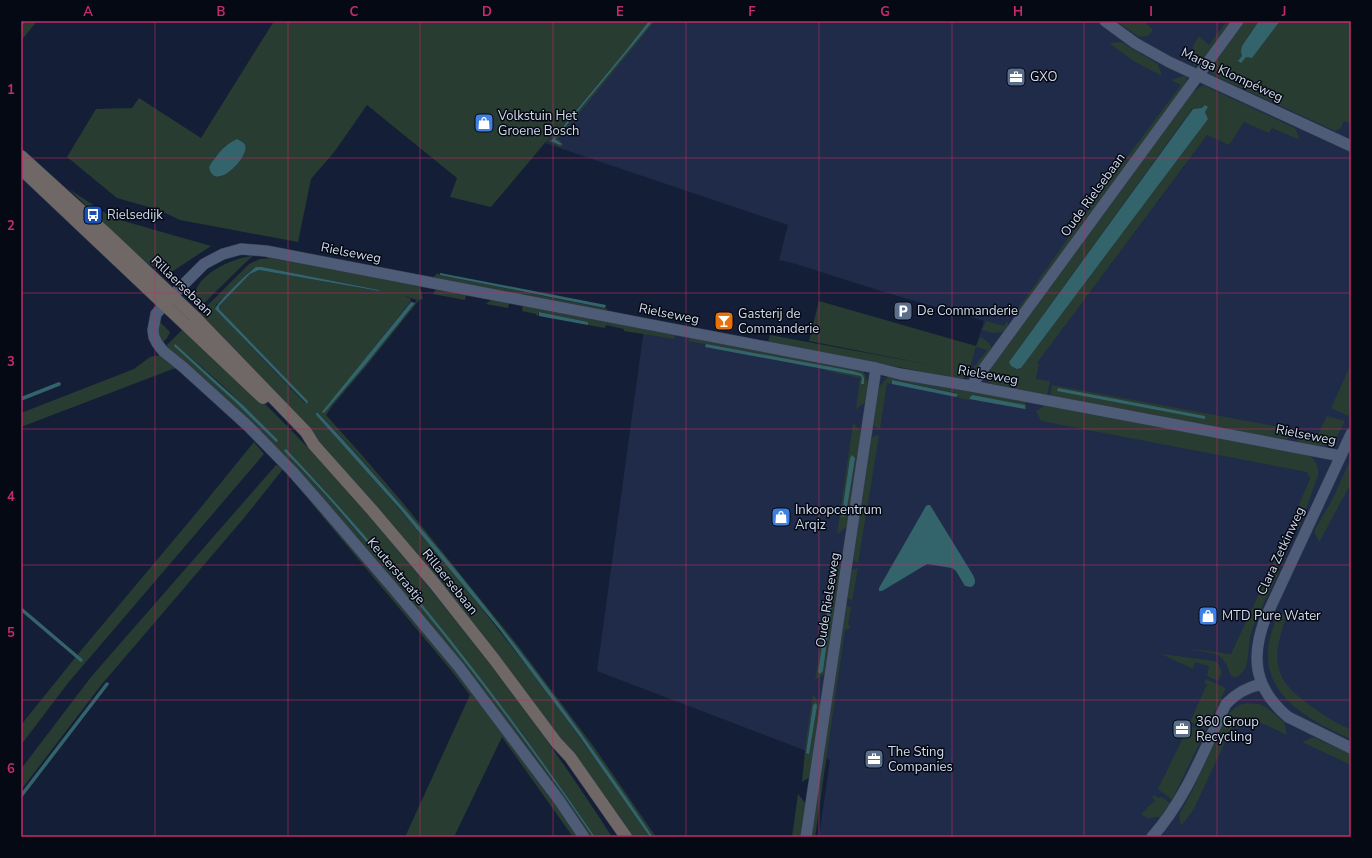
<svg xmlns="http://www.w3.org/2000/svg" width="1372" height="858" font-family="'Nunito Sans',sans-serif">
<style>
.built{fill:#1f2b48}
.green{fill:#283c31;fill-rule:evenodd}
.water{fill:#34646b}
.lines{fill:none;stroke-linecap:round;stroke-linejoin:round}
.stream{stroke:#34646b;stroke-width:3.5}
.street-casing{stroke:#343b4e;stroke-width:12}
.secondary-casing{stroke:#343b4e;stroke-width:13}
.street{stroke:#4f5c78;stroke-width:11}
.secondary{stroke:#6f6867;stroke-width:12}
.grid{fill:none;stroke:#c42c69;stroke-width:1;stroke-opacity:0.55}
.labels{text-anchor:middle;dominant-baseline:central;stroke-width:3;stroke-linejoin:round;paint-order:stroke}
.street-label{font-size:13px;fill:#d3dbeb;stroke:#050914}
.poi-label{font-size:13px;fill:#d3dbeb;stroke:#050914;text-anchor:start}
.neatline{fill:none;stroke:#c42c69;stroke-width:1.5}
.grid-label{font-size:13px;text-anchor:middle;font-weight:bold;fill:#c42c69}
</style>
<rect width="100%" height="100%" fill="#141f37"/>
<!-- built -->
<path class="built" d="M629,21H1351V837H819L830,760L597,671L644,329L962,392L984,321L884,292L796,264L779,260L788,225L530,138Z"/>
<!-- green -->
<path class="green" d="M21,21H37L21,41Z
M274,21H649L624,53L551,140L561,144L555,139L653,21H655L558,139L564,145L560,147L548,141L565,119L491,207L450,197L457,178L367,105L335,151L311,179L298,242L180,220L159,210L117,198L67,157L96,109L132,108L139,98L201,138ZM226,145L236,166C227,174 213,185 209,167L215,157Z
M1116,21H1144L1153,30L1148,36L1139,37Z
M1227,21H1234L1206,57L1194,66C1189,54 1192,46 1199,36L1209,45Z
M1243,21H1259L1242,46V56L1252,58L1280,21H1351V124L1344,121L1340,129L1335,131L1211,74L1216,58Z
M1121,42L1158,64L1162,76L1135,62L1109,43Z
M1184,76L1187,77L1184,87L1019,313L1014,314L1103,189L1181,85L1171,80Z
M1203,85L1295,128L1300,140L1272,128L1269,133L1244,122L1229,145L1207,135L1037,363L1039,364L1036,379L1050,381L1047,396L989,383L986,379V374L1192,93ZM1205,105L1208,107L1205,112L1207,119L1199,131L1021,368C1017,371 1011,367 1009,362L1192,109L1202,108Z
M69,189L113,218L211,246L173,271H163L150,265L126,245Z
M252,256V257L246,262L197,310C183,280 228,259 252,256Z
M271,258L420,286L423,299L419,300L367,365L333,405L326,415L360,453L403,503L519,647L594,747L656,837H653C588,740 518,646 443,556C403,507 362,458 318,413L316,415C438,548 548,687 650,837H630C575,757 519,679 458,604C377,502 288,408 199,314L249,264L260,259ZM256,267H262L379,290V291L259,270L250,274L219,306V309L308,401L305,403L215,309L216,305L251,270ZM405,296L417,300L366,364L324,413V411L411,301L410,298L406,297Z
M438,273L440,275L608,309L605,311L432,278Z
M436,289L466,295L465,300L433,294Z
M492,299L509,303L508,308L486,304Z
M819,301L976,346L980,337C986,340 992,343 991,351C982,362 976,377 960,379L768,342L770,335L932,365L809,341ZM976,347L987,350L969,373V372Z
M523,305L674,334L675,339L624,331V329L606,325L605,328L588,325V322L539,312L538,316L536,315V314L522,311Z
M986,321L1004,326L1007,321L1009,327L1003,332L993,333L982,330Z
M160,322L170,332L167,338L162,343L158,334Z
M184,328C218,360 253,391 286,425C331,470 372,519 413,568C484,654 552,743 612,837H595L521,732L420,602L316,481L285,449V452C315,482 343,516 372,549C451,640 524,737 593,837H587L391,582L165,347ZM174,345C212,373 245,407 278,440L277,442H276L234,401Z
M691,337L863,370L868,384L867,401L856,409L860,378L826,371V370L861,376L862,378H864L853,371L688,341Z
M160,355L178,367L21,427V413L134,369L150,357Z
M1351,364V409L1348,416L1331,408Z
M890,375L1025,401L1027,409H1025V405L973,396L969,400L956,397L958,394L957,393L893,380L892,384L947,395L887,383L880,429L873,426L879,387Z
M1052,385L1291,429L1289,437L1285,441L1050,396Z
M1046,405L1307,455C1316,459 1319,466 1318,476L1299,528L1288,534H1286L1310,479L1307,472L1041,421L1036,411Z
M1327,416L1345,421C1331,450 1329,449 1299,443L1297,441L1299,431L1318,434Z
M853,423L862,432L848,526L837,534Z
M878,435L879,436L858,563L853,560L871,437Z
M254,442L264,454L68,683L21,745V725L83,648L193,517Z
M1351,463V483L1315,550L1319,542L1314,531L1333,498L1348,465Z
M276,465L282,466L426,632L581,837H573L502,737L454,837H405L470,695L450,669L283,469L244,518L102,684L21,790V769L91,677Z
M834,555L842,566L826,673L815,680ZM835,567L837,569L823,671L820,674L818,672L819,665Z
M1275,560L1279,572C1270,592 1255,617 1250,638C1247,652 1251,669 1237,677L1231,676L1226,664L1222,658L1216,654L1185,648L1231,654L1275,559Z
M858,568L848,625L850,626L849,629H846L845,630L815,837H811L846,605L849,607L851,606L852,600L847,598L851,570Z
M1290,603C1286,618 1280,633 1278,648C1274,677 1290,691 1311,706C1324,716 1337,723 1351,730V739C1314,722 1265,699 1268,651C1268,640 1273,629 1276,618L1287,613Z
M1161,654L1215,661L1219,665L1222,673L1218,681L1207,676L1209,666L1195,662L1193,669Z
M1206,679L1226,688L1206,730L1190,722L1207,684L1204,683Z
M813,694L821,706L810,777L802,782L806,741ZM814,704L817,706L809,753H806L813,705Z
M1246,703L1259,704L1267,708L1284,722L1287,735L1255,720L1231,729L1194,809L1181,826L1179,815L1192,791L1226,718C1231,710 1237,705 1246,703Z
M1189,725L1205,732L1172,800L1158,789Z
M1313,737L1351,754V765L1302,742Z
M798,794L806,804L801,837H792Z
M1154,795L1158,798L1162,797L1170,803L1160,817L1147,818L1141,814L1155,800L1152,797Z"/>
<!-- water -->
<path class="water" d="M649,21H653L555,139L562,144L560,145L551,141L624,53Z
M1259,21H1280L1252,58L1246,57L1241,63L1238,61L1242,56L1241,51L1242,46Z
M1205,105L1208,107L1205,112L1208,119L1199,131L1021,368L1017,369L1011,366L1009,362L1193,109L1202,108Z
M237,139C240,141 244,142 245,145C250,157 214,194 209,167C216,155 224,145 237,139Z
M256,267H262L379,290V291L259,270L250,274L219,306V309L308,401L307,404L215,309C216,304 249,271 256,267Z
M440,273L606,305L605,308L440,275Z
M411,302L415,303L366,364L324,413L322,412Z
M539,312L588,322V325L539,316Z
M175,344L244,406L278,440L277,442H276L234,401L174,346Z
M706,344L853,371L862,374L864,378V384H861L862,378L861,376L705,347Z
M892,380L958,394L956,397L892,384Z
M1058,388L1205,416V419L1057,391Z
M972,395L1025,405V409L969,399Z
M316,413H318C441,544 553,687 653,837H650L580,737L500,630L400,509L316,415Z
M286,449C400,569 502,701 595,837H593C525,738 452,642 374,551C345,517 316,483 285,452L284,450Z
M852,455L855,458L846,514L844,517L842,516V513L850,458Z
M928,505H930L973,575C975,579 977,584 971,587L965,586L956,571L952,568L927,564L882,591H879V588L926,506Z
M836,567L837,568L823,671L820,674L818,672L834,568Z
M816,703L817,706L809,754L806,753L813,705Z"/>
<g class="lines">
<!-- stream -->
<path class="stream" d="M21,24L23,21
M21,399L59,384
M21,609L81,660
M21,796L107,684"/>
<defs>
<path id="street" d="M1105,21L1135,43L1169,62L1351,146
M971,386L1238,21
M1351,434L1265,619C1250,659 1255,689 1288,717L1351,748
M584,837L559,800L459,667L393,588L314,496L292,471L248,426L183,367L163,351L157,343L154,337L153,330L156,314L172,296L204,264L223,254L241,249L266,251L876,368L900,374L971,386L1341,456
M806,837L876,368
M1152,837C1186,799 1204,750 1226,704C1237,693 1247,687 1262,684"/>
<path id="secondary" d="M21,156L108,235L194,316L306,432L314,445L372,510L434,583L494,659L556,742L570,757L626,837
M21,169L263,398"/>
</defs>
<!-- street casing -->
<use href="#street" class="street-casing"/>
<!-- secondary casing -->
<use href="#secondary" class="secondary-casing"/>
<!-- street -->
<use href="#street" class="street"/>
<!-- secondary -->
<use href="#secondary" class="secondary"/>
</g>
<!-- grid -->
<path class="grid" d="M155,21V837M288,21V837M420,21V837M553,21V837M686,21V837M819,21V837M952,21V837M1084,21V837M1217,21V837M21,158H1351M21,293H1351M21,429H1351M21,565H1351M21,700H1351"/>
<!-- icons -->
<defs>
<symbol id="office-square" viewBox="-11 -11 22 22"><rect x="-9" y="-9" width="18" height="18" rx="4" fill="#5c6f8a" stroke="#050914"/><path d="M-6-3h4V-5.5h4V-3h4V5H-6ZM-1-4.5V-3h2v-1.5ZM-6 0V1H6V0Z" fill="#fff"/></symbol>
<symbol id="shop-square" viewBox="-11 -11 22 22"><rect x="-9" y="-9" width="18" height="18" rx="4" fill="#3f7fe0" stroke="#050914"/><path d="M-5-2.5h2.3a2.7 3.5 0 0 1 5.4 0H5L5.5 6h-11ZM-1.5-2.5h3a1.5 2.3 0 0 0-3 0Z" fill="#fff"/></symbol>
<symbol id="bus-square" viewBox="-11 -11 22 22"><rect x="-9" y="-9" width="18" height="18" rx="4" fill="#1a4fb4" stroke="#050914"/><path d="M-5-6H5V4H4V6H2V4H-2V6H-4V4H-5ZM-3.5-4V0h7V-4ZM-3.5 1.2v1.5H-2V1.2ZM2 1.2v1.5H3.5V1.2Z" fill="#fff"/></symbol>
<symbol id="parking-square" viewBox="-11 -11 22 22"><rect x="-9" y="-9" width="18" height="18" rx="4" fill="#5c6f8a" stroke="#050914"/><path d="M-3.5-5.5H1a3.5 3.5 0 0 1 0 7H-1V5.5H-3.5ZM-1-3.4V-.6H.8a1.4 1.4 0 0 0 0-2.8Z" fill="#fff"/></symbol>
<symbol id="bar-square" viewBox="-11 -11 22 22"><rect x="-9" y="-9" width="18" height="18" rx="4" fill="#e8710a" stroke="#050914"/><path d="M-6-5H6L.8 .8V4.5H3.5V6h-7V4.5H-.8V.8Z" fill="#fff"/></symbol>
</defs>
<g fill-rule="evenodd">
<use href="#office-square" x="1005" y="66" width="22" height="22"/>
<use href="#shop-square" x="473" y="112" width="22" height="22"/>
<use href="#bus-square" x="82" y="204" width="22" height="22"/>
<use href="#parking-square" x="892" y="300" width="22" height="22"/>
<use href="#bar-square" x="713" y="310" width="22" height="22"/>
<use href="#shop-square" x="770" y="506" width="22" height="22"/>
<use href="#shop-square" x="1197" y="605" width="22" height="22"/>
<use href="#office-square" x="1171" y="718" width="22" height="22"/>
<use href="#office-square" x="863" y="748" width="22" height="22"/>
</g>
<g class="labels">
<!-- street labels -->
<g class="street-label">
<text transform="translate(1232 75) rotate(25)">Marga Klompéweg</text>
<text transform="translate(1093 195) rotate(-54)">Oude Rielsebaan</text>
<text transform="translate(351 253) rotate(11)">Rielseweg</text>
<text transform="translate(182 286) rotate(44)">Rillaersebaan</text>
<text transform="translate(669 314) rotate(11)">Rielseweg</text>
<text transform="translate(988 375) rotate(10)">Rielseweg</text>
<text transform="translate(1306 435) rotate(11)">Rielseweg</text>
<text transform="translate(1281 551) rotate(-65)">Clara Zetkinweg</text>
<text transform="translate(396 571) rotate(50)">Keuterstraatje</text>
<text transform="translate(450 582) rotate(51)">Rillaersebaan</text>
<text transform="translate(828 600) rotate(-81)">Oude Rielseweg</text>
</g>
<!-- poi labels -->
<g class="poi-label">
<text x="1030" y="77">GXO</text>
<text x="498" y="116">Volkstuin Het<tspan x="498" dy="15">Groene Bosch</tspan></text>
<text x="107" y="215">Rielsedijk</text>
<text x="917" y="311">De Commanderie</text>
<text x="738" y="314">Gasterij de<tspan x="738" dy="15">Commanderie</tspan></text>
<text x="795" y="510">Inkoopcentrum<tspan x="795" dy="15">Arqiz</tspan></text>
<text x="1222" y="616">MTD Pure Water</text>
<text x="1196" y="722">360 Group<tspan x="1196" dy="15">Recycling</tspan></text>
<text x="888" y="752">The Sting<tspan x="888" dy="15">Companies</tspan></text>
</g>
</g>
<!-- border -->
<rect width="1372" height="858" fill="none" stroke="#050914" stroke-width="44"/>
<rect x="22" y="22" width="1328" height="814" class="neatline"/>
<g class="grid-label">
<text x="88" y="16">A</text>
<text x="221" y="16">B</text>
<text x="354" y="16">C</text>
<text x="487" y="16">D</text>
<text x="620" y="16">E</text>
<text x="752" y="16">F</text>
<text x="885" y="16">G</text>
<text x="1018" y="16">H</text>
<text x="1151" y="16">I</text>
<text x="1284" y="16">J</text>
<text x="11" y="94">1</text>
<text x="11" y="230">2</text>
<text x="11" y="366">3</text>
<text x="11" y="501">4</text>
<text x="11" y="637">5</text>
<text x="11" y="773">6</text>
</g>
</svg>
